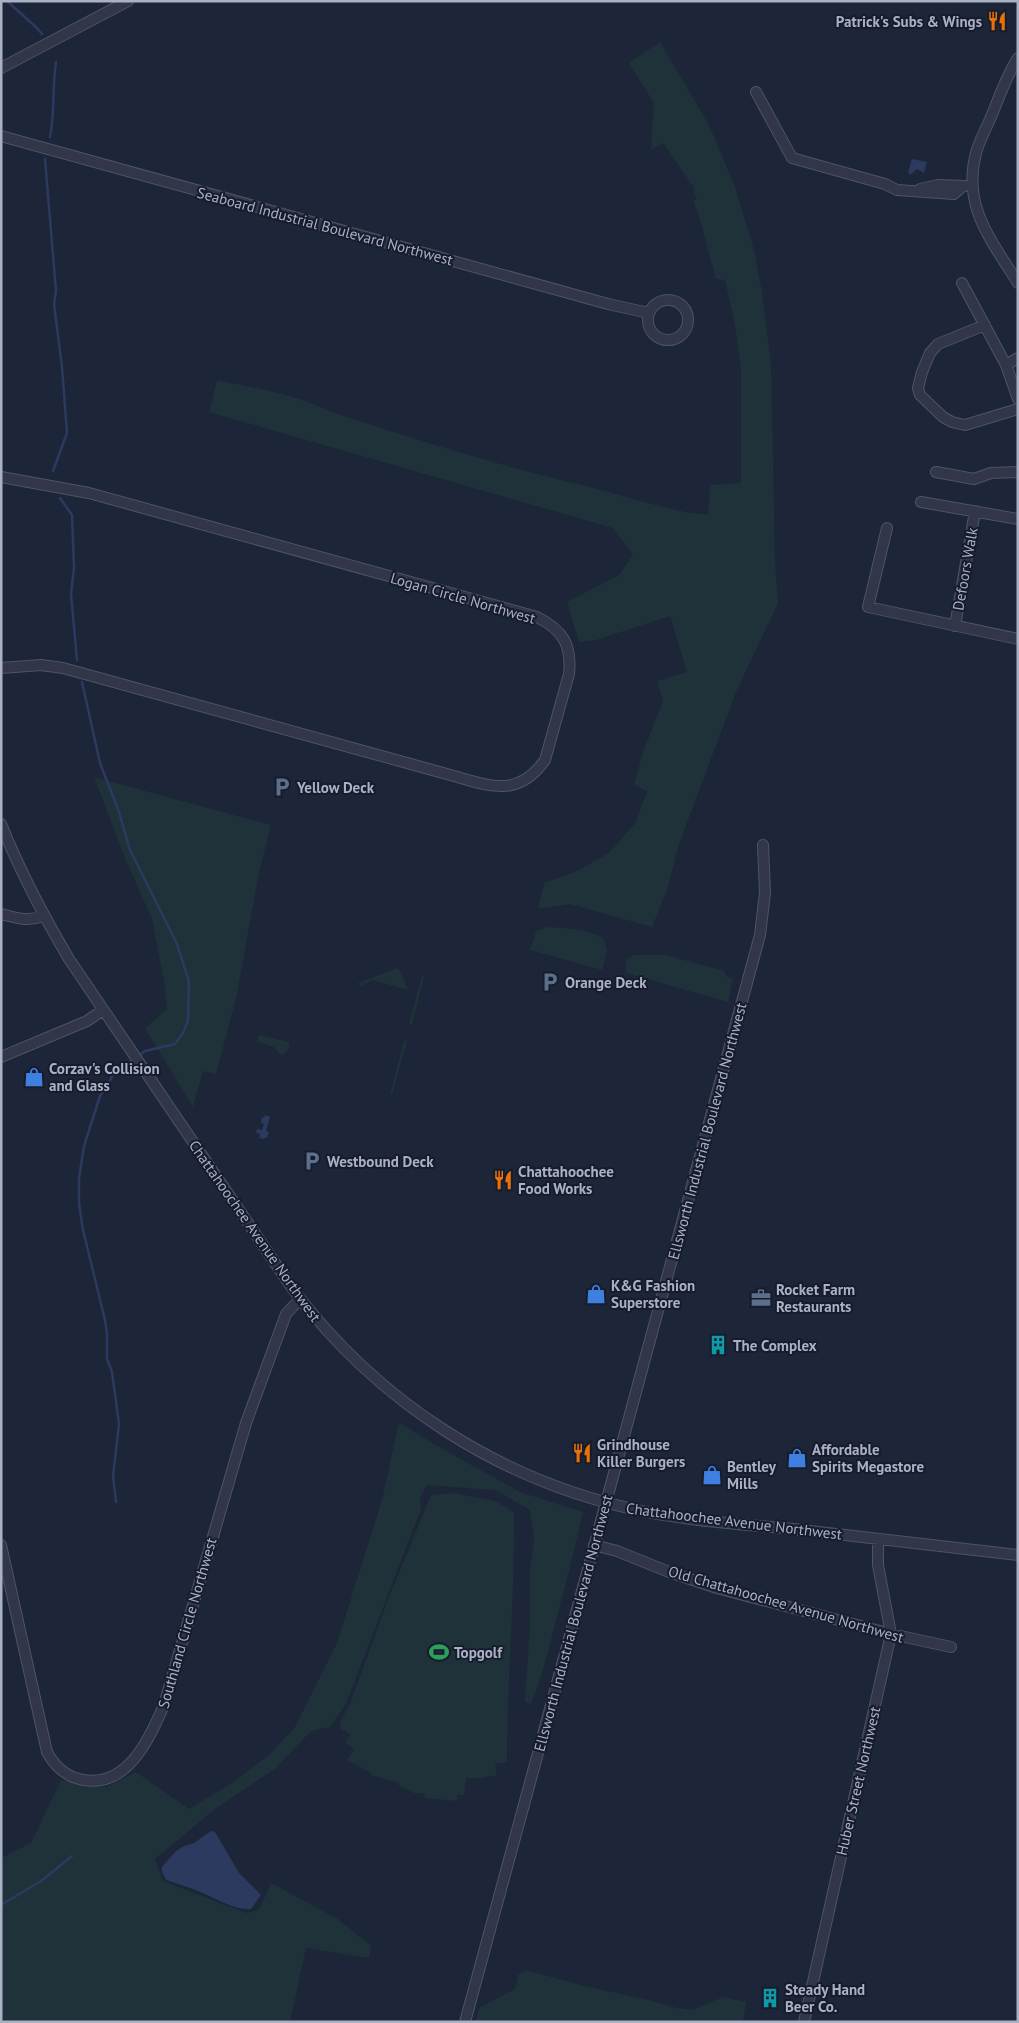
<svg xmlns="http://www.w3.org/2000/svg" width="1019" height="2023" font-family="'PT Sans',sans-serif">
<style>
.green{fill:#1f3239}
.water{fill:#2c3a5f}
.lines{fill:none;stroke-linecap:round;stroke-linejoin:round}
.stream{stroke:#2c3a5f;stroke-width:2.5}
.minor-casing{stroke:#4e5466;stroke-width:12}
.minor{stroke:#313748;stroke-width:10}
.labels{text-anchor:middle;dominant-baseline:central;stroke-width:4;stroke-linejoin:round;paint-order:stroke}
.poi-label{font-size:15px;font-weight:bold;fill:#aab1c5;stroke:#161c2c;text-anchor:start}
.street-label{font-size:15px;fill:#aab1c5;stroke:#161c2c}
</style>
<rect width="100%" height="100%" fill="#1d2538"/>
<!-- green -->
<path class="green" d="M660,42L709,125L734,184L754,250L762,292L771,365L775,561L778,603L736,692L679,844L668,887L652,927L570,904L538,909L544,883L575,872L609,853L636,822L647,791L634,785L643,752L663,701L657,681L687,672L670,616L596,640L579,642L567,602L619,575L633,555L613,528L209,412L217,380C255,388 295,394 329,411C414,439 499,466 586,486C627,496 666,511 708,515L710,485L741,483V368L735,325L725,280L716,279L699,216L693,201L697,200L693,189L694,188L663,143L651,150L654,103L629,63Z
M94,777L271,825L259,873L236,999L216,1074L203,1071L193,1107L145,1028L167,1009L164,981L152,919L125,858Z
M548,927C566,928 588,929 603,938L607,950L602,970L530,950L536,931Z
M635,955H666L724,971L726,976L733,979L728,1002L626,973V959Z
M397,968L400,970L408,990L372,980L360,987L358,983Z
M422,975L424,976L412,1025L409,1024Z
M259,1035L289,1042V1049L283,1055H281L274,1047L257,1042Z
M404,1041H407L392,1095L390,1094Z
M399,1422L432,1443L520,1492L583,1512C575,1548 566,1584 556,1620C549,1648 542,1677 531,1704L525,1702L530,1624V1572L534,1539L530,1510L495,1490L426,1485L420,1499L421,1509L346,1704L330,1727L311,1731L276,1768L215,1809L155,1859L163,1881L246,1913L259,1910L271,1883L338,1919L371,1946L369,1958L306,1948L290,2022H1V1858L31,1843L61,1780L106,1787L136,1772L189,1809L232,1783L269,1755L295,1727L337,1643L382,1500Z
M454,1493L495,1501L514,1512C515,1596 507,1679 507,1762L495,1764L497,1775L481,1778H466L464,1795H457V1801L425,1798L424,1793H414L399,1786V1783L371,1775V1773L347,1760L354,1749L345,1742L350,1734L341,1729L340,1723L351,1701L389,1597L431,1495Z
M526,1970L584,1986L649,2000L672,2007L692,2010L723,1997L746,2002L743,2022H475L480,2007L515,1989L518,1975Z"/>
<!-- water -->
<path class="water" d="M912,159L927,162L924,173L917,169L910,175L908,172Z
M265,1115L270,1117L266,1131L269,1132L267,1138L265,1137L264,1139L259,1138L260,1134L256,1133L257,1129L262,1130L264,1124L261,1123L262,1117L264,1118Z
M211,1831L215,1832L239,1873L261,1895L251,1909C235,1910 218,1900 203,1893C192,1888 178,1884 166,1880L162,1872V1867L175,1852L182,1847L194,1843Z"/>
<g class="lines">
<!-- stream -->
<path class="stream" d="M7,1L37,28L42,34
M50,137C55,112 52,87 56,62
M45,159L56,291L54,304L62,367L67,433L53,471
M60,498L72,515L74,568L71,594L77,660
M82,682L100,763L119,812L130,850L177,944L189,982L188,1021L183,1033L175,1044L145,1051L138,1056
M116,1502L113,1476L119,1424L112,1372L107,1359V1333L105,1320L83,1230L79,1204V1178L84,1146L100,1096L108,1085L114,1072L134,1059
M1,1905L41,1881L72,1856"/>
<defs>
<path id="minor" d="M1018,58C1006,76 999,98 991,117C986,129 979,141 976,153C962,206 991,240 1018,283
M1,68L128,1
M756,92L792,158L885,184L897,190L954,194L963,186
M1,136L608,304L649,313
M920,189L938,185L965,186
M962,283L1006,365L1018,399
M648 320a20 20 0 1 1 40 0a20 20 0 1 1-40 0Z
M985,325L938,344L930,353L922,372L918,388L920,395L943,417L952,422L965,425L1018,409
M1006,365L1018,358
M936,472L974,479L991,473L1018,472
M1,477L89,493L537,617C563,630 572,645 569,674L545,760C519,797 492,787 454,776L63,668L41,665L1,668
M921,502L1018,519
M887,528L868,607L1018,639
M955,626L975,511
M1,824C20,871 43,915 69,959L292,1288C377,1401 498,1480 637,1510C688,1521 741,1524 793,1529C868,1538 943,1546 1018,1555
M1,914C17,918 28,922 43,916
M1,1057L87,1021L103,1010
M1,1545L47,1752C54,1765 64,1775 79,1779C126,1791 149,1740 164,1705L246,1423L286,1314L300,1299
M594,1545L617,1551L669,1572L717,1588L891,1634L951,1647
M465,2022L760,935L765,893L763,845
M804,2022L891,1634L878,1565V1539"/>
</defs>
<!-- minor casing -->
<use href="#minor" class="minor-casing"/>
<!-- minor -->
<use href="#minor" class="minor"/>
</g>
<!-- icons -->
<defs>
<symbol id="restaurant-bare" viewBox="-9 -9 18 18"><path d="M-5-6h1v4h1v-4h1v4h1v-4h1v5L-1.5 .5V6h-2V.5L-5-1ZM5-6V6H3V1.5H1.5Q1.5-4 5-6Z" fill="#e8710a" stroke="#161c2c" stroke-width="2.5" paint-order="stroke"/></symbol>
<symbol id="parking-bare" viewBox="-9 -9 18 18"><path d="M-3.5-5.5H1a3.5 3.5 0 0 1 0 7H-1V5.5H-3.5ZM-1-3.4V-.6H.8a1.4 1.4 0 0 0 0-2.8Z" fill="#5c6f8a" stroke="#161c2c" stroke-width="2.5" paint-order="stroke"/></symbol>
<symbol id="shop-bare" viewBox="-9 -9 18 18"><path d="M-5-2.5h2.3a2.7 3.5 0 0 1 5.4 0H5L5.5 6h-11ZM-1.5-2.5h3a1.5 2.3 0 0 0-3 0Z" fill="#3f7fe0" stroke="#161c2c" stroke-width="2.5" paint-order="stroke"/></symbol>
<symbol id="office-bare" viewBox="-9 -9 18 18"><path d="M-6-3h4V-5.5h4V-3h4V5H-6ZM-1-4.5V-3h2v-1.5ZM-6 0V1H6V0Z" fill="#5c6f8a" stroke="#161c2c" stroke-width="2.5" paint-order="stroke"/></symbol>
<symbol id="building-bare" viewBox="-9 -9 18 18"><path d="M-4-6H4V6H1V3H-1V6H-4ZM-2.5-4.3h1.7v1.8h-1.7ZM.8-4.3h1.7v1.8H.8ZM-2.5-1h1.7V.8h-1.7ZM.8-1h1.7V.8H.8Z" fill="#0f9aa8" stroke="#161c2c" stroke-width="2.5" paint-order="stroke"/></symbol>
<symbol id="stadium-bare" viewBox="-9 -9 18 18"><path d="M0-5a6.5 5 0 1 0 0 10a6.5 5 0 1 0 0-10ZM-3.5-1.8h7v3.6h-7Z" fill="#2e9e5b" stroke="#161c2c" stroke-width="2.5" paint-order="stroke"/></symbol>
</defs>
<g fill-rule="evenodd">
<use href="#restaurant-bare" x="983" y="7" width="28" height="28"/>
<use href="#parking-bare" x="268" y="773" width="28" height="28"/>
<use href="#parking-bare" x="536" y="968" width="28" height="28"/>
<use href="#shop-bare" x="20" y="1063" width="28" height="28"/>
<use href="#parking-bare" x="298" y="1147" width="28" height="28"/>
<use href="#restaurant-bare" x="489" y="1166" width="28" height="28"/>
<use href="#shop-bare" x="582" y="1280" width="28" height="28"/>
<use href="#office-bare" x="747" y="1284" width="28" height="28"/>
<use href="#building-bare" x="704" y="1331" width="28" height="28"/>
<use href="#restaurant-bare" x="568" y="1439" width="28" height="28"/>
<use href="#shop-bare" x="783" y="1444" width="28" height="28"/>
<use href="#shop-bare" x="698" y="1461" width="28" height="28"/>
<use href="#stadium-bare" x="425" y="1638" width="28" height="28"/>
<use href="#building-bare" x="756" y="1984" width="28" height="28"/>
</g>
<g class="labels">
<!-- poi labels -->
<g class="poi-label">
<text x="982" y="21" text-anchor="end">Patrick's Subs &amp; Wings</text>
<text x="297" y="787">Yellow Deck</text>
<text x="565" y="982">Orange Deck</text>
<text x="49" y="1068">Corzav's Collision<tspan x="49" dy="17">and Glass</tspan></text>
<text x="327" y="1161">Westbound Deck</text>
<text x="518" y="1171">Chattahoochee<tspan x="518" dy="17">Food Works</tspan></text>
<text x="611" y="1285">K&amp;G Fashion<tspan x="611" dy="17">Superstore</tspan></text>
<text x="776" y="1289">Rocket Farm<tspan x="776" dy="17">Restaurants</tspan></text>
<text x="733" y="1345">The Complex</text>
<text x="597" y="1444">Grindhouse<tspan x="597" dy="17">Killer Burgers</tspan></text>
<text x="812" y="1449">Affordable<tspan x="812" dy="17">Spirits Megastore</tspan></text>
<text x="727" y="1466">Bentley<tspan x="727" dy="17">Mills</tspan></text>
<text x="454" y="1652">Topgolf</text>
<text x="785" y="1989">Steady Hand<tspan x="785" dy="17">Beer Co.</tspan></text>
</g>
<!-- street labels -->
<g class="street-label">
<text transform="translate(325 226) rotate(15)">Seaboard Industrial Boulevard Northwest</text>
<text transform="translate(965 569) rotate(-80)">Defoors Walk</text>
<text transform="translate(463 598) rotate(16)">Logan Circle Northwest</text>
<text transform="translate(707 1131) rotate(-75)">Ellsworth Industrial Boulevard Northwest</text>
<text transform="translate(255 1231) rotate(55)">Chattahoochee Avenue Northwest</text>
<text transform="translate(734 1521) rotate(7)">Chattahoochee Avenue Northwest</text>
<text transform="translate(786 1604) rotate(16)">Old Chattahoochee Avenue Northwest</text>
<text transform="translate(187 1623) rotate(-74)">Southland Circle Northwest</text>
<text transform="translate(573 1623) rotate(-75)">Ellsworth Industrial Boulevard Northwest</text>
<text transform="translate(858 1781) rotate(-77)">Huber Street Northwest</text>
</g>
</g>
<!-- border -->
<rect width="1019" height="2023" fill="none" stroke="#aab1c5" stroke-width="5"/>
</svg>
